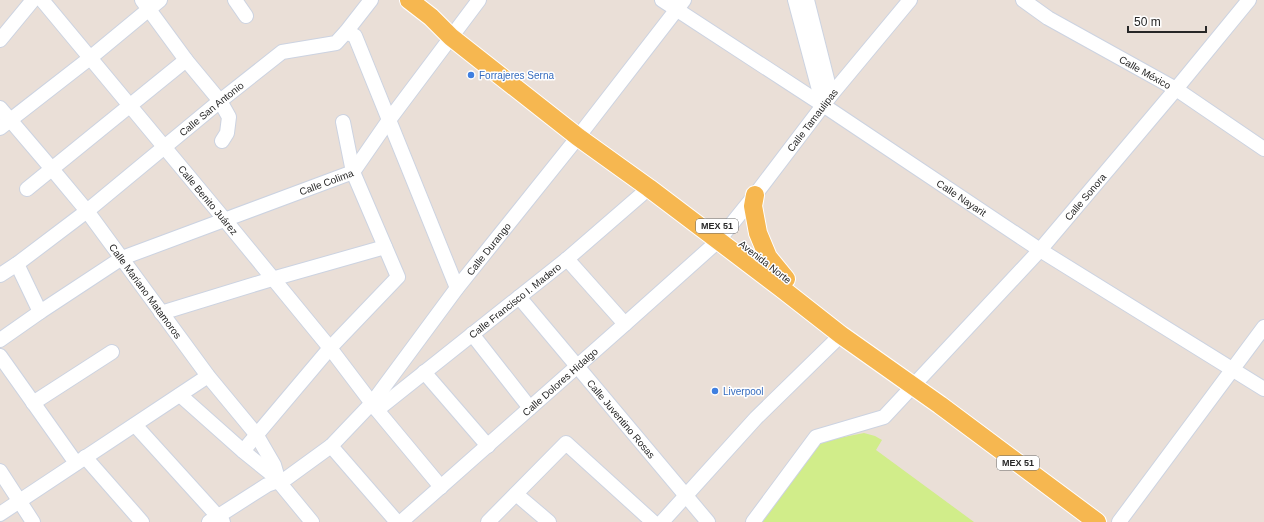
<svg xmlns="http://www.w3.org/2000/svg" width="1264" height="522" font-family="Arial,sans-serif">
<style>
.pitch{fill:#d1ed8a}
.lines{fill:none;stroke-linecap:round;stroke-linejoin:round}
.minor-casing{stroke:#ccd3e1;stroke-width:16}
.major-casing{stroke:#fff;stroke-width:20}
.minor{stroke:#fff;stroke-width:14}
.major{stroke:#f6b750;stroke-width:18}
.shop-dot{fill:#3f7fe0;stroke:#fff;stroke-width:1.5}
.labels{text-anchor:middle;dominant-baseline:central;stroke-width:3;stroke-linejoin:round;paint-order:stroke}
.shield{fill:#fff;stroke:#686868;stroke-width:1}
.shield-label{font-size:9px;font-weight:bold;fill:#272727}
.street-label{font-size:10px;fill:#272727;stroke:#fff}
.shop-label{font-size:10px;fill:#366cbe;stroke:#fff;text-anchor:start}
</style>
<rect width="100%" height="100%" fill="#eadfd7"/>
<!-- pitch -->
<path class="pitch" d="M864,433L875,436L882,440L876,450L974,522H762L819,442Z"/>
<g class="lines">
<defs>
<g id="minor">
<path id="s1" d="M42,0L225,220L330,348L377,410L441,487"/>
<path d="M142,0L186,60L220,101L229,117L227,133L222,141"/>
<path d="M235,0L246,16"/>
<path id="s2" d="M662,0L823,105L1040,250L1264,389"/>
<path d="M795,0L823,105"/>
<path d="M807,0L831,95"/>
<path id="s3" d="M1023,0L1048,18L1176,89L1264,149"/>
<path d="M346,32L355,36L457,288"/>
<path d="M0,40L33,0"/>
<path id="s4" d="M0,108L52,169L87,211L208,376L256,434L274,465L279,482L312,522"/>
<path d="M0,128L90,58L160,0"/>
<path d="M27,189L186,60"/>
<path d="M567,259L625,324"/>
<path d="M17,264L40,312"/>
<path id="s5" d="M0,275L17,264L87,211L220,101L282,52L336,43L346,32L371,0"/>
<path id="s6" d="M519,297L708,522"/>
<path d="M161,313L272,279L385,247"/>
<path d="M472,334L530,408"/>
<path id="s7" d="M0,340L40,312L122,258L353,172L389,120L479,0"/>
<path d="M0,356L76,463"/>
<path d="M424,372L488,446"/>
<path d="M180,395L243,451L269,472L277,476"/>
<path d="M33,403L112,352"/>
<path id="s8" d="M377,410L567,259L649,188"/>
<path d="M135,425L223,522"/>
<path d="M331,446L397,522"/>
<path d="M243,451L330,348L398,277L353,172L343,122"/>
<path d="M85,457L142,522"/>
<path d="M0,471L33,522"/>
<path d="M516,494L549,522"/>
<path d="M0,514L208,376"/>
<path id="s9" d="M209,522L267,485L287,478L331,446L372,403L457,288L578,137L684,0"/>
<path id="s10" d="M401,522L625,324L718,241L755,195L831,95L910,0"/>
<path d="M488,522L566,443L653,522"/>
<path d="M662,522L756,418L841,335"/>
<path id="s11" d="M753,522L816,437L884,417L1040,250L1176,89L1249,0"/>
<path d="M1119,522L1264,327"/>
</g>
<path id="major" d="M409,0L431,17L451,37L578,137L649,188L781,288L841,335L940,405L1097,522
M755,195L753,206L758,233L768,257L786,279"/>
</defs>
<!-- minor casing -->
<use href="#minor" class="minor-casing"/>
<!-- major casing -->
<use href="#major" class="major-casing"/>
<!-- minor -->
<use href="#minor" class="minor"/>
<!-- major -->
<use href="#major" class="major"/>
</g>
<!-- markers -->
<g class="shop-dot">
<circle cx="471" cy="75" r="4"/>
<circle cx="715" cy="391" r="4"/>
</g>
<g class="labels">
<!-- shield labels -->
<g class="shield">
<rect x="696" y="219" width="42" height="14" rx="3"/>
<rect x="997" y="456" width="42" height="14" rx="3"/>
</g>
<g class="shield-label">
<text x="717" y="226">MEX 51</text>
<text x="1018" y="463">MEX 51</text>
</g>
<!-- street labels -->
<g class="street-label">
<text stroke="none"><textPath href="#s3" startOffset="142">Calle México</textPath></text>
<text stroke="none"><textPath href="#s5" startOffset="269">Calle San Antonio</textPath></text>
<text stroke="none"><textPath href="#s10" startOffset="577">Calle Tamaulipas</textPath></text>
<text stroke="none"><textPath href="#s7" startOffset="365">Calle Colima</textPath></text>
<text stroke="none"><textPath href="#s2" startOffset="359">Calle Nayarit</textPath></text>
<text stroke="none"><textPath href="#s11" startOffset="475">Calle Sonora</textPath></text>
<text stroke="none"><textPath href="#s1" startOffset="260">Calle Benito Juárez</textPath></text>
<text stroke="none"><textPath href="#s9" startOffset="397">Calle Durango</textPath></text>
<text transform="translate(765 262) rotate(38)">Avenida Norte</text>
<text stroke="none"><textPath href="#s4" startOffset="234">Calle Mariano Matamoros</textPath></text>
<text stroke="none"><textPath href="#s8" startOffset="176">Calle Francisco I. Madero</textPath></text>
<text stroke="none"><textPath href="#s10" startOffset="212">Calle Dolores Hidalgo</textPath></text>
<text stroke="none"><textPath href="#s6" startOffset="159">Calle Juventino Rosas</textPath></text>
</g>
<!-- shop labels -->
<g class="shop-label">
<text x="479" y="75">Forrajeres Serna</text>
<text x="723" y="391">Liverpool</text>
</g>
</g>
<!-- scale -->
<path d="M1128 26v6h78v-6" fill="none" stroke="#272727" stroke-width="2"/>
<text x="1134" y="26" font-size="12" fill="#272727" stroke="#ffffff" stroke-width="3" paint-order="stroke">50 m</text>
</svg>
